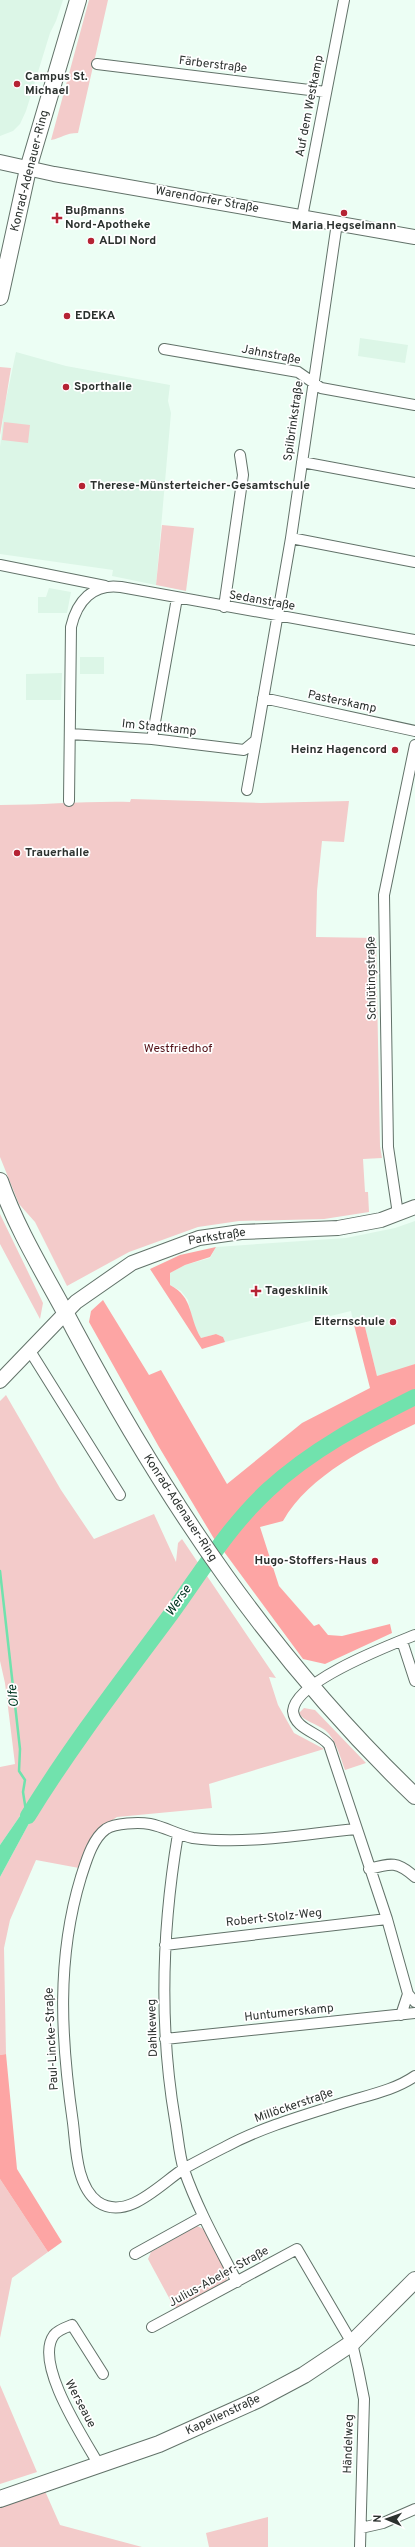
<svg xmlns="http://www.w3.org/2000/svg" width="415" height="2547" font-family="Overpass,sans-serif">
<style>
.built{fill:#dcf6e7}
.green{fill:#f3cbca}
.forest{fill:#fda5a4}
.water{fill:#71e2ad}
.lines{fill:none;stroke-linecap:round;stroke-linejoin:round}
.stream{stroke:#71e2ad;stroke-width:2.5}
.river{stroke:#71e2ad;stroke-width:16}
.street-casing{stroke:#627269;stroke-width:12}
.secondary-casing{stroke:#627269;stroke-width:16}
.primary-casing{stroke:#627269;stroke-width:18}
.street{stroke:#fff;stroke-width:10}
.secondary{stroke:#fff;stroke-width:14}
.primary{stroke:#fff;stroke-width:16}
.poi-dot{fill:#b52334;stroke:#fff;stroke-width:1.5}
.labels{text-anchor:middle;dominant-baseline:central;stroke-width:3.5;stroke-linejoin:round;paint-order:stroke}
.street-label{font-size:12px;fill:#2b312e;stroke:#fff}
.poi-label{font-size:12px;font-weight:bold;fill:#2b312e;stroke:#fff;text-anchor:start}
.park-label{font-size:12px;fill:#531117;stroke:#fff}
.water-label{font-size:13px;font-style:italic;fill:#023622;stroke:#fff}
</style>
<rect width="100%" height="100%" fill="#ecfef4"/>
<!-- built -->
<path class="built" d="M0,0H63L56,21L50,33L26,111L20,124L13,131L0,136Z
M360,338L408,345L405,363L358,356Z
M16,352L66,366L170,385L168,401L171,413L156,585L112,576L113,570L0,554V447L4,409Z
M49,588L71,592L67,613H38V597H46Z
M80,657H104V674H80Z
M62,673L61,700H26V674Z
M415,1221V1364L398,1371L377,1376L365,1327L353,1321L351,1311L225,1342L223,1337L216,1334L201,1338L194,1327L188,1300L181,1291L170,1285V1273L185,1265L210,1258L216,1247L346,1238L395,1228Z"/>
<!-- green -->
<path class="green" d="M89,0H108L78,133C65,133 62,138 51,140Z
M0,367L11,368L0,435Z
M4,422L30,425L28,443L2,440Z
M162,525L194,528L186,591L156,585Z
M131,799L261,803L349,801L344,842L322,841L317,891L316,937L376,938L380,1146L382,1158L363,1159L365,1192H368L369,1212L324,1219L239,1221L198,1227L129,1252L67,1286L35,1222L19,1204L0,1157V805C44,805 86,801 130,802Z
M0,1214L43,1303L40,1319L0,1244Z
M6,1395L61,1490L94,1539L154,1514L176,1562L178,1543L182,1539L276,1678L269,1677L278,1705L294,1733L324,1749L209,1784L212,1808L117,1817L100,1828L88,1844L79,1868L36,1860L10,1920L4,1948L6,2054L0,2055V1877L33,1816L39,1798L20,1816L0,1845V1767L15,1764L5,1683L0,1661V1401Z
M304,1708L315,1710L366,1763L345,1770C340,1757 336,1739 325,1730C317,1724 303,1721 299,1713Z
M0,2179L48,2252L12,2278L0,2338Z
M197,2226L204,2229L228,2274L226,2282L178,2308L174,2307L148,2259L151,2252Z
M0,2385L37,2472L0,2484Z
M45,2491L60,2525L142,2547H0V2507Z
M268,2517V2547H209L206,2533Z"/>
<!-- forest -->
<path class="forest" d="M216,1247L210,1257L185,1265L170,1273V1285C194,1298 188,1316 201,1338L216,1334L223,1337L225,1342L202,1349L150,1269L180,1255Z
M103,1300L149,1375L161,1370L227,1484L302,1423L370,1388L353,1321L365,1327L377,1376L415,1364V1393C362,1419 310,1447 265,1487C247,1503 232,1523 216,1542L159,1447L89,1322L91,1311Z
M415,1401V1424C369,1446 309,1475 283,1521L260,1527L279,1586L314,1626L319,1624L328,1635L342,1636L390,1624L392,1633L325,1664L303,1659L222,1549C232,1537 241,1523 252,1511C298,1463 355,1430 415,1401Z
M6,2054L17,2169L62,2242L48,2252L0,2179V2055Z"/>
<!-- water -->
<path class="water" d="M39,1797L33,1816L0,1877V1845L20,1816Z"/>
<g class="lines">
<!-- stream -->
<path class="stream" d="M0,1571L20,1749L19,1771L25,1780L23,1792L26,1811"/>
<!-- river -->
<path class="river" d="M28,1816C71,1746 122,1680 171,1614C202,1571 229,1526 268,1490C311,1450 363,1423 415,1397"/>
<defs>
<path id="street" d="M97,64L326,92
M302,217L344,0
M164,349L298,372L321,388L415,405
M302,462L415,483
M291,538L415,562
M0,565L105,586
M224,607L243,475L240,455
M263,698L415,731
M70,734L152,739L244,750L256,740L291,538L337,223
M152,739L177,598
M247,790L256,740
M69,801L71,627C77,601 93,583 121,587L415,640
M398,1214L388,1147L384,895L415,745
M30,1351L120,1495
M415,1635C388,1646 295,1681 293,1711C295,1730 319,1732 329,1745L387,1919L408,1994L415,2002
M402,1641L415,1681
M356,1829C302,1834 247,1845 193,1838C178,1835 165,1827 150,1824C139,1822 115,1823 106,1829C92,1839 86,1862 81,1877C56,1959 61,2040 73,2123C76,2147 76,2186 98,2202C128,2222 162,2182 185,2168C198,2161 211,2154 225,2147C262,2127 305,2115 346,2102C369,2095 395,2090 415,2076
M178,1834C162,1929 159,2026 175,2120C178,2136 179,2155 184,2170C198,2210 218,2245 237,2282
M369,1869C391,1863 397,1861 415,1877
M165,1945L387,1919
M401,2015L408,1994
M165,2039L415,2013
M135,2254L202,2217
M152,2327L297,2249L352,2343L358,2369L364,2399L360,2547
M99,2465C85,2440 33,2363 54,2335C58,2330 67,2327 72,2325L103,2374
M361,2528L383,2523L415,2509"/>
<path id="secondary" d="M0,162L54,174L415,237
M0,1381L76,1302L132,1263L199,1238L241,1232L338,1228L381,1220L415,1207"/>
<path id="primary" d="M0,297L28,169L78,0
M0,1181C18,1233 49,1281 74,1329C167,1503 272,1659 415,1796
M0,2499L159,2444L257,2400L304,2375L352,2343L415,2280"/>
</defs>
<!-- street casing -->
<use href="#street" class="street-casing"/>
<!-- secondary casing -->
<use href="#secondary" class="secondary-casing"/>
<!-- primary casing -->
<use href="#primary" class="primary-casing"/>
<!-- street -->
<use href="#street" class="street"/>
<!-- secondary -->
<use href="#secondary" class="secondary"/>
<!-- primary -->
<use href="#primary" class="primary"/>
</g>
<!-- markers -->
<g class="poi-dot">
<circle cx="17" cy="84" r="4"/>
<circle cx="344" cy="213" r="4"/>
<path d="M55 212h4v4h4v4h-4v4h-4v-4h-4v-4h4z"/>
<circle cx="91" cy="241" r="4"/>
<circle cx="67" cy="316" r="4"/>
<circle cx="66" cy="387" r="4"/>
<circle cx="82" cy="486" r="4"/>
<circle cx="395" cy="750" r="4"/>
<circle cx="17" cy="853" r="4"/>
<path d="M254 1285h4v4h4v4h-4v4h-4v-4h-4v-4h4z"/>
<circle cx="393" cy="1322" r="4"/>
<circle cx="375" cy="1561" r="4"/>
</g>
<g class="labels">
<!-- street labels -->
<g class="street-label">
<text transform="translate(213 65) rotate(7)">Färberstraße</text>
<text transform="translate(310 106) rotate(-79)">Auf dem Westkamp</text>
<text transform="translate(30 171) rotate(-76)">Konrad-Adenauer-Ring</text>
<text transform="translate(207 200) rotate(10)">Warendorfer Straße</text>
<text transform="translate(271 355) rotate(11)">Jahnstraße</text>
<text transform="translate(294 421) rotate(-82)">Spilbrinkstraße</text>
<text transform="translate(262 601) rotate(10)">Sedanstraße</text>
<text transform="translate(342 702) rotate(12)">Pasterskamp</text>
<text transform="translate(159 728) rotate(6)">Im Stadtkamp</text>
<text transform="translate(372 978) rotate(-91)">Schlütingstraße</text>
<text transform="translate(217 1237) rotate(-9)">Parkstraße</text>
<text transform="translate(180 1508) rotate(57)">Konrad-Adenauer-Ring</text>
<text transform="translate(274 1918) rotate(-6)">Robert-Stolz-Weg</text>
<text transform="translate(289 2013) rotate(-6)">Huntumerskamp</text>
<text transform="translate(153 2028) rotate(-92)">Dahlkeweg</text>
<text transform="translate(52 2039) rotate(-93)">Paul-Lincke-Straße</text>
<text transform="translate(294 2106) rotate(-19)">Millöckerstraße</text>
<text transform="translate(219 2277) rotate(-29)">Julius-Abeler-Straße</text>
<text transform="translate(80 2404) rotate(62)">Werseaue</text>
<text transform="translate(223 2415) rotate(-25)">Kapellenstraße</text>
<text transform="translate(349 2444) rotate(-88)">Händelweg</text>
</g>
<!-- poi labels -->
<g class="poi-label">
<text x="25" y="77">Campus St.<tspan x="25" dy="14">Michael</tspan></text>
<text x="65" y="211">Bußmanns<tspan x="65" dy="14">Nord-Apotheke</tspan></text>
<text x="344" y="226" text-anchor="middle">Maria Hegselmann</text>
<text x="99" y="241">ALDI Nord</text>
<text x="75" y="316">EDEKA</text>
<text x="74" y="387">Sporthalle</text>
<text x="90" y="486">Therese-Münsterteicher-Gesamtschule</text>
<text x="387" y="750" text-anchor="end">Heinz Hagencord</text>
<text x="25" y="853">Trauerhalle</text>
<text x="265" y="1291">Tagesklinik</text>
<text x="385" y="1322" text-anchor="end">Elternschule</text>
<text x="367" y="1561" text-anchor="end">Hugo-Stoffers-Haus</text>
</g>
<!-- park labels -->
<g class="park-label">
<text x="178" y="1049">Westfriedhof</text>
</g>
<!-- water labels -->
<g class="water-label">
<text transform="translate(179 1601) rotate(-55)">Werse</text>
<text transform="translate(14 1696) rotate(-96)">Olfe</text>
</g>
</g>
<!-- north arrow -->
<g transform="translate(387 2519) rotate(272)" stroke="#ffffff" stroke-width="3" paint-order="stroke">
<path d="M0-3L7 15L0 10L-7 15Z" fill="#2b312e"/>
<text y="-6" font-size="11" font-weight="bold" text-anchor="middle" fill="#2b312e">N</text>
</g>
</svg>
